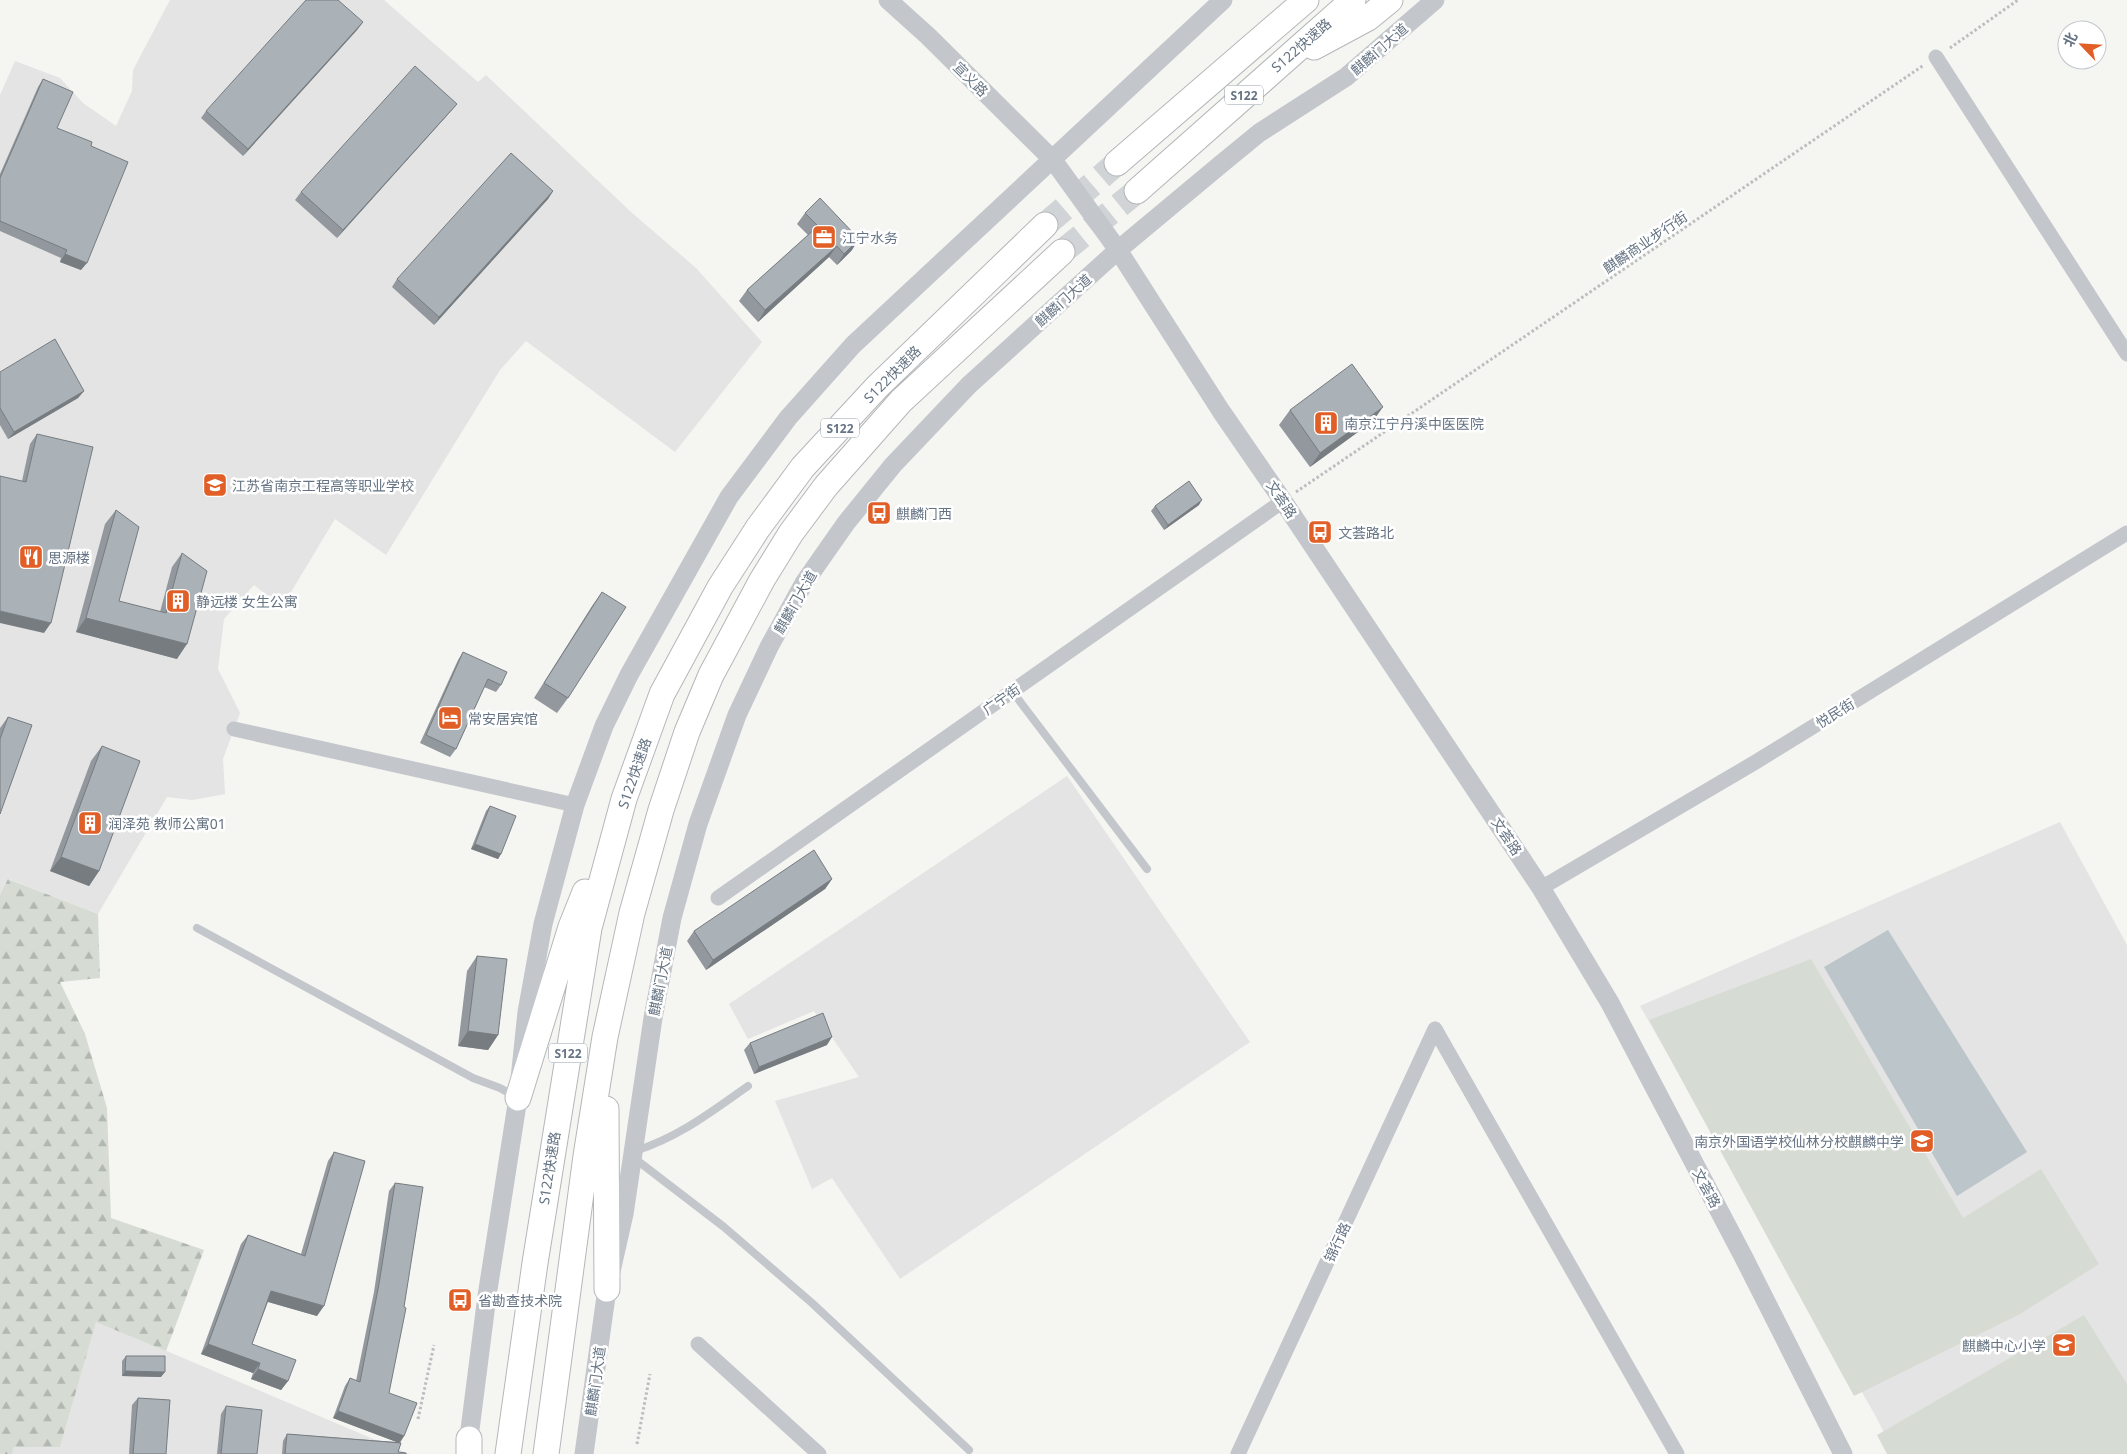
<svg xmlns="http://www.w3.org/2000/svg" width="2127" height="1454" font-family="'Noto Sans','Noto Sans SC',sans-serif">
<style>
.built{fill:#e3e4e3}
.forest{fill:url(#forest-firs)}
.pitch{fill:#d6dcd3}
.water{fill:#bbc5ca}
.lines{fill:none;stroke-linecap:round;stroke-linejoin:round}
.trunk-tunnel{stroke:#d1d4d6;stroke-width:25;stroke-dasharray:25 12;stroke-linecap:butt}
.trunk-casing{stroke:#b4b7ba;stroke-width:27}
.path{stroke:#bbbdbf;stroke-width:3;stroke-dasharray:2.5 2.5;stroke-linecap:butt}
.service{stroke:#c3c6ca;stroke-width:8}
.minor{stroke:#c3c6ca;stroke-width:15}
.tertiary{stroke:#c3c6ca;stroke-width:19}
.trunk{stroke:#fff;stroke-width:25}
.wall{fill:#92989d}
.shaded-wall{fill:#777c80}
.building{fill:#aab1b7;stroke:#777c80}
.labels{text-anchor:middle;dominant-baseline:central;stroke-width:5;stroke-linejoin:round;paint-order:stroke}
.shield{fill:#fff;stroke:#939da8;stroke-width:1}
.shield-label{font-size:12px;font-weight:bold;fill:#657383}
.street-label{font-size:14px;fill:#657383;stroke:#fff}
.poi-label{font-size:14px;fill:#657383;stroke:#fff;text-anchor:start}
</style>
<defs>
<pattern id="forest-firs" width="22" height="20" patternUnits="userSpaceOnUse" patternTransform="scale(1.25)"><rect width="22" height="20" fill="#d6dcd3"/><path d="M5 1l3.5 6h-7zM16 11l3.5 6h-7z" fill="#b1b7b1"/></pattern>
</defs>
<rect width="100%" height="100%" fill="#f5f5f2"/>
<!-- built -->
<path class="built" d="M170,0H384L478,82L486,75L631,212L696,268L762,342L675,452L526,341L500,370L386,555L335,519L282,607L254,585L224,619L218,669L240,713L223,759L225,794L192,800L167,797L98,914L9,879L0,895V95L15,61L60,78L83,103L116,126L132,91L133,70Z
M1067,776L1250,1042L900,1279L832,1178L812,1189L775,1101L859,1077L814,1011L748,1039L729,1004Z
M2060,822L2127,945V1454H1895L1875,1415L1640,1006Z
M96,1321L385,1444L410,1454H12V1447H60Z"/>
<!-- forest -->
<path class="forest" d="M8,879L98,914L100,978L60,982L85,1034L107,1108L111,1218L204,1250L166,1351L96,1322L60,1447H13L12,1454H0V895Z"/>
<!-- pitch -->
<path class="pitch" d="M1811,959L1963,1218L2041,1169L2099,1264L2020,1314L1854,1396L1649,1020Z
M2084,1315L2127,1384V1454H1887L1877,1435Z"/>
<!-- water -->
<path class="water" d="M1888,930L2027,1152L1957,1196L1824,967Z"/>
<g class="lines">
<!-- trunk-tunnel -->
<path class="trunk-tunnel" d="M1045,225L1117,163
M1062,252L1137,191"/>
<defs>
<path id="trunk" d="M1314,47L1368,18L1390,0
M1117,163L1306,0
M1137,191L1353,0
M518,1098L571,927L585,892
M606,1109L607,1289
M469,1439V1454
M508,1454L535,1263L589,928L624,799L662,694L720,587L758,528L803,467L877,387L1045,225
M546,1454L586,1156L605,1037L632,913L661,810L687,732L711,675L762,580L791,533L826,486L901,401L1062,252"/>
</defs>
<!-- trunk casing -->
<use href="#trunk" class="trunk-casing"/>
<!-- path -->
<path class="path" d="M1950,48L2018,0
M1296,492L1924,65
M418,1419L434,1345
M637,1444L650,1374"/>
<!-- service -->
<path class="service" d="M1012,691L1147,869
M197,928L473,1078L500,1088L514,1096
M635,1151C679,1137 711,1112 748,1086
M634,1158L724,1227L812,1303L969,1450"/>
<!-- minor -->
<path class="minor" d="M1936,57L2127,354
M234,729L575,805
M1541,888L1754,763L2127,533
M718,898L1283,501
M1435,1029L1677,1454
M698,1344L819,1454
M1238,1454L1435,1029"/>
<!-- tertiary -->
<path class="tertiary" d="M888,0L928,36L1053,160L1118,250L1221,411L1283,501L1541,888L1610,1003L1744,1258L1843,1454
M467,1453L487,1296L518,1098L527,1012L543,924L575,805L604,726L629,675L729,497L788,418L853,345L1223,0
M584,1454L607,1289L624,1214L653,1018L672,918L698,824L737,715L769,647L804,583L846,523L893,465L969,385L1118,250L1220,165L1259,133L1346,77L1435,0"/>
<!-- trunk -->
<use href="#trunk" class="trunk"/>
</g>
<!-- wall -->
<path class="wall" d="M363,22L357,30L243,156L201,118L206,111Z
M43,79L57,128L91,146L81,270L60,262L61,258L0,231V174L38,87Z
M457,104L451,111L337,238L295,200L301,192Z
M553,191L548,199L434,325L392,287L397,279Z
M805,213L852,250L837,265L829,257L758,322L739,301L747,290L808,235L797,224Z
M0,372L84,391L78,398L8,439L0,425Z
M1290,410L1373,421L1310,467L1279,425Z
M37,434L44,633L22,481L30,444Z
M1199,505L1164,530L1151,511L1155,506Z
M116,510L119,601L160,612L172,567L182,553L177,659L76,632L105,524Z
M602,592L568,698L557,713L534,698L592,606Z
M463,652L501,685L496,692L484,687L456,749L450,757L420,743L458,660Z
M8,717L0,814V728Z
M102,746L99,871L89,886L50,871L91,761Z
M490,806L501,854L498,859L471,849L486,811Z
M832,879L825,889L706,970L687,941L694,931Z
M477,956L498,1035L488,1050L458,1046L467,971Z
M750,1043L827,1045L754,1074L744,1050Z
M334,1152L317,1316L268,1302L252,1344L288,1381L281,1390L251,1379L253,1373L201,1354L241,1244L248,1235L301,1254L328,1161Z
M395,1183L389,1393L404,1436L400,1443L398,1452L406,1454H282L283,1441L287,1434L397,1442L333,1418L345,1386L350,1378L356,1381L374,1292L389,1191Z
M126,1356L161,1377L122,1376V1361Z
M138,1398L166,1454H129L132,1405Z
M226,1406L257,1454H217L221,1414Z"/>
<!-- shaded-wall -->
<path class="shaded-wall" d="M363,22L357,30L243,156L248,149Z
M457,104L451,111L337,238L343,230Z
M553,191L548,199L434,325L439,317Z
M859,239L852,250L837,265L844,254Z
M837,246L829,257L758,322L765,310Z
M65,254L87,263L81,270L60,262Z
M84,391L78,398L8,439L14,432Z
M1383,407L1373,421L1310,467L1320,453Z
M1202,500L1199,505L1164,530L1168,525Z
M0,611L51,623L44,633L0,623Z
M86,618L187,644L177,659L76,632Z
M475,844L501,854L498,859L471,849Z
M61,857L99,871L89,886L50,871Z
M832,879L825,889L706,970L713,960Z
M468,1031L498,1035L488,1050L458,1046Z
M832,1037L827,1045L754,1074L759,1067Z
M271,1291L324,1306L317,1316L265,1301Z
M208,1344L260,1363L253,1373L201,1354Z
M258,1369L288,1381L281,1390L251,1379Z
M125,1371L165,1372L161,1377L122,1376Z
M338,1411L404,1436L399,1443L333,1418Z"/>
<!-- building -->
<path class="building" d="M306,0H338L363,22L248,149L206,111Z
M415,66L457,104L343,230L301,192Z
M43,79L73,92L57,128L92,142L91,146L128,162L87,263L65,254L67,250L0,221V178Z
M511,153L553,191L439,317L397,279Z
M820,198L859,239L844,254L837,246L765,310L747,290L818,226L805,213Z
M55,339L84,391L14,432L0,408V372Z
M1352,364L1383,407L1320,453L1290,410Z
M37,434L93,447L51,623L0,611V476L26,482Z
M1189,481L1202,500L1168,525L1155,506Z
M116,510L139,527L119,601L166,613L182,553L207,571L187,644L86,618Z
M602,592L626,607L568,698L544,683Z
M463,652L507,672L501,685L488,679L456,749L426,735Z
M8,717L32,725L0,814V739Z
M102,746L140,761L99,871L61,857Z
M490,806L516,816L501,854L475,844Z
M814,850L832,879L713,960L694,931Z
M477,956L507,959L498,1035L468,1031Z
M823,1013L832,1037L759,1067L750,1043Z
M334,1152L365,1161L324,1306L271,1291L252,1344L296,1360L288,1381L258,1369L260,1363L208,1344L248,1235L305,1256Z
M395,1183L423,1187L404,1307L406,1308L389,1393L417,1403L404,1436L338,1411L350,1378L360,1382L379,1284Z
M126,1356H165V1372L125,1371Z
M138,1398L170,1400L166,1454H133Z
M226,1406L262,1410L257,1454H221Z
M287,1434L401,1443L398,1452L406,1453V1454H285Z"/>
<!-- icons -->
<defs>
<symbol id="office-square" viewBox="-11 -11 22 22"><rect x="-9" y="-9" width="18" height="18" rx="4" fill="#e15e26" stroke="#fff"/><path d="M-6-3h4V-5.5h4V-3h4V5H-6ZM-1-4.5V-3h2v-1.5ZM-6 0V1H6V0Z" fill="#fff"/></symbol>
<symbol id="building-square" viewBox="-11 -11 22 22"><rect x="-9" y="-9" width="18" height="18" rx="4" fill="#e15e26" stroke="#fff"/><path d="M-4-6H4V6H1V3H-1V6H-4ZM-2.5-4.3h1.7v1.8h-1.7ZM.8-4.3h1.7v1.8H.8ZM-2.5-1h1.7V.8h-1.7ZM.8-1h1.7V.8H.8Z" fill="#fff"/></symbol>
<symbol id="school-square" viewBox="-11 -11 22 22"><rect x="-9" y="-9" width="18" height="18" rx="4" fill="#e15e26" stroke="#fff"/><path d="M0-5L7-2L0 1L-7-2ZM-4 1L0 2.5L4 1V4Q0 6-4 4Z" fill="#fff"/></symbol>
<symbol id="bus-square" viewBox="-11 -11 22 22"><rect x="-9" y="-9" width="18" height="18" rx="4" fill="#e15e26" stroke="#fff"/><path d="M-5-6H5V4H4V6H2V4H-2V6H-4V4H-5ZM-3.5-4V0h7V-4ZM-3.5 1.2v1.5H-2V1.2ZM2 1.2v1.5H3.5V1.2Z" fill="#fff"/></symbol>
<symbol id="restaurant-square" viewBox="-11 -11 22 22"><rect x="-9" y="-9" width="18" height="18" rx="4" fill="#e15e26" stroke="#fff"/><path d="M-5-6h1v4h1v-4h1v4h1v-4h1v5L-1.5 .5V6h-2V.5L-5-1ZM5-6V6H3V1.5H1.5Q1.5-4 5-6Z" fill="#fff"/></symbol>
<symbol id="hotel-square" viewBox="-11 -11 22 22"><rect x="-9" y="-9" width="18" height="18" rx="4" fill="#e15e26" stroke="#fff"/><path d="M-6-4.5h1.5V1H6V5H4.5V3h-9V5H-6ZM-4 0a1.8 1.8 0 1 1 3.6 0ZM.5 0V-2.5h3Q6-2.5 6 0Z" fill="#fff"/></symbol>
</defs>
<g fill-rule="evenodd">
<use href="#office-square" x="810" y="223" width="28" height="28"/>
<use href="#building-square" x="1312" y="409" width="28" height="28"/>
<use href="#school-square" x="201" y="471" width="28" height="28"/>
<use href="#bus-square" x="865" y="499" width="28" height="28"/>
<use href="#bus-square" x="1306" y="518" width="28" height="28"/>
<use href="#restaurant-square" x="17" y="543" width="28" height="28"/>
<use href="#building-square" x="164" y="587" width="28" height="28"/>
<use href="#hotel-square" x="436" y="704" width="28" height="28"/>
<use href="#building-square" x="76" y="809" width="28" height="28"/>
<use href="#school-square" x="1908" y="1127" width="28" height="28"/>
<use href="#bus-square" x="446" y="1286" width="28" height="28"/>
<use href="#school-square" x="2050" y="1331" width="28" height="28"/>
</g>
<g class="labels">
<!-- shield labels -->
<g class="shield">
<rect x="1225" y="85.5" width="38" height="19" rx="4"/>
<rect x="821" y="418.5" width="38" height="19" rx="4"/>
<rect x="549" y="1043.5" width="38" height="19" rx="4"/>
</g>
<g class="shield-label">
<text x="1244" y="95">S122</text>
<text x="840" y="428">S122</text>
<text x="568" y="1053">S122</text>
</g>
<!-- street labels -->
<g class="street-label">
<text transform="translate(1301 45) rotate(-41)">S122快速路</text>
<text transform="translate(1379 49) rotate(-41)">麒麟门大道</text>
<text transform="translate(971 79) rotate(45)">宣义路</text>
<text transform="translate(1645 242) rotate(-34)">麒麟商业步行街</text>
<text transform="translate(1063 300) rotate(-42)">麒麟门大道</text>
<text transform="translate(892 374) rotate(-45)">S122快速路</text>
<text transform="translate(1282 499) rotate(56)">文荟路</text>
<text transform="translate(795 602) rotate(-60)">麒麟门大道</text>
<text transform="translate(1001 699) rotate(-35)">广宁街</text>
<text transform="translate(1835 713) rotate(-32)">悦民街</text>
<text transform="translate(634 773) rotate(-71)">S122快速路</text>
<text transform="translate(1507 836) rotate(56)">文荟路</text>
<text transform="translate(660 981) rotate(-79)">麒麟门大道</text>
<text transform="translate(549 1168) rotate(-81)">S122快速路</text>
<text transform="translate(1707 1188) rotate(62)">文荟路</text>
<text transform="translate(1337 1242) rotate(-65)">锦行路</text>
<text transform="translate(595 1381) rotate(-82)">麒麟门大道</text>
</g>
<!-- poi labels -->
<g class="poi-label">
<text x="842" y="237">江宁水务</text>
<text x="1344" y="423">南京江宁丹溪中医医院</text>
<text x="232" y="485">江苏省南京工程高等职业学校</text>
<text x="896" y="513">麒麟门西</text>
<text x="1338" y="532">文荟路北</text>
<text x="48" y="557">思源楼</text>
<text x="196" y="601">静远楼 女生公寓</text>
<text x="468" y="718">常安居宾馆</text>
<text x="108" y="823">润泽苑 教师公寓01</text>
<text x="1904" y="1141" text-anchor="end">南京外国语学校仙林分校麒麟中学</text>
<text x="478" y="1300">省勘查技术院</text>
<text x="2046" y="1345" text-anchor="end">麒麟中心小学</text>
</g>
</g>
<!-- north arrow -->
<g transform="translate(2082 45) rotate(295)"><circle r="24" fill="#ffffff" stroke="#c1c7cd"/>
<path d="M0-4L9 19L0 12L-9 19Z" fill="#e15e26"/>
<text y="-8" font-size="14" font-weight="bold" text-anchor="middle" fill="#657383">北</text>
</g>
</svg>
